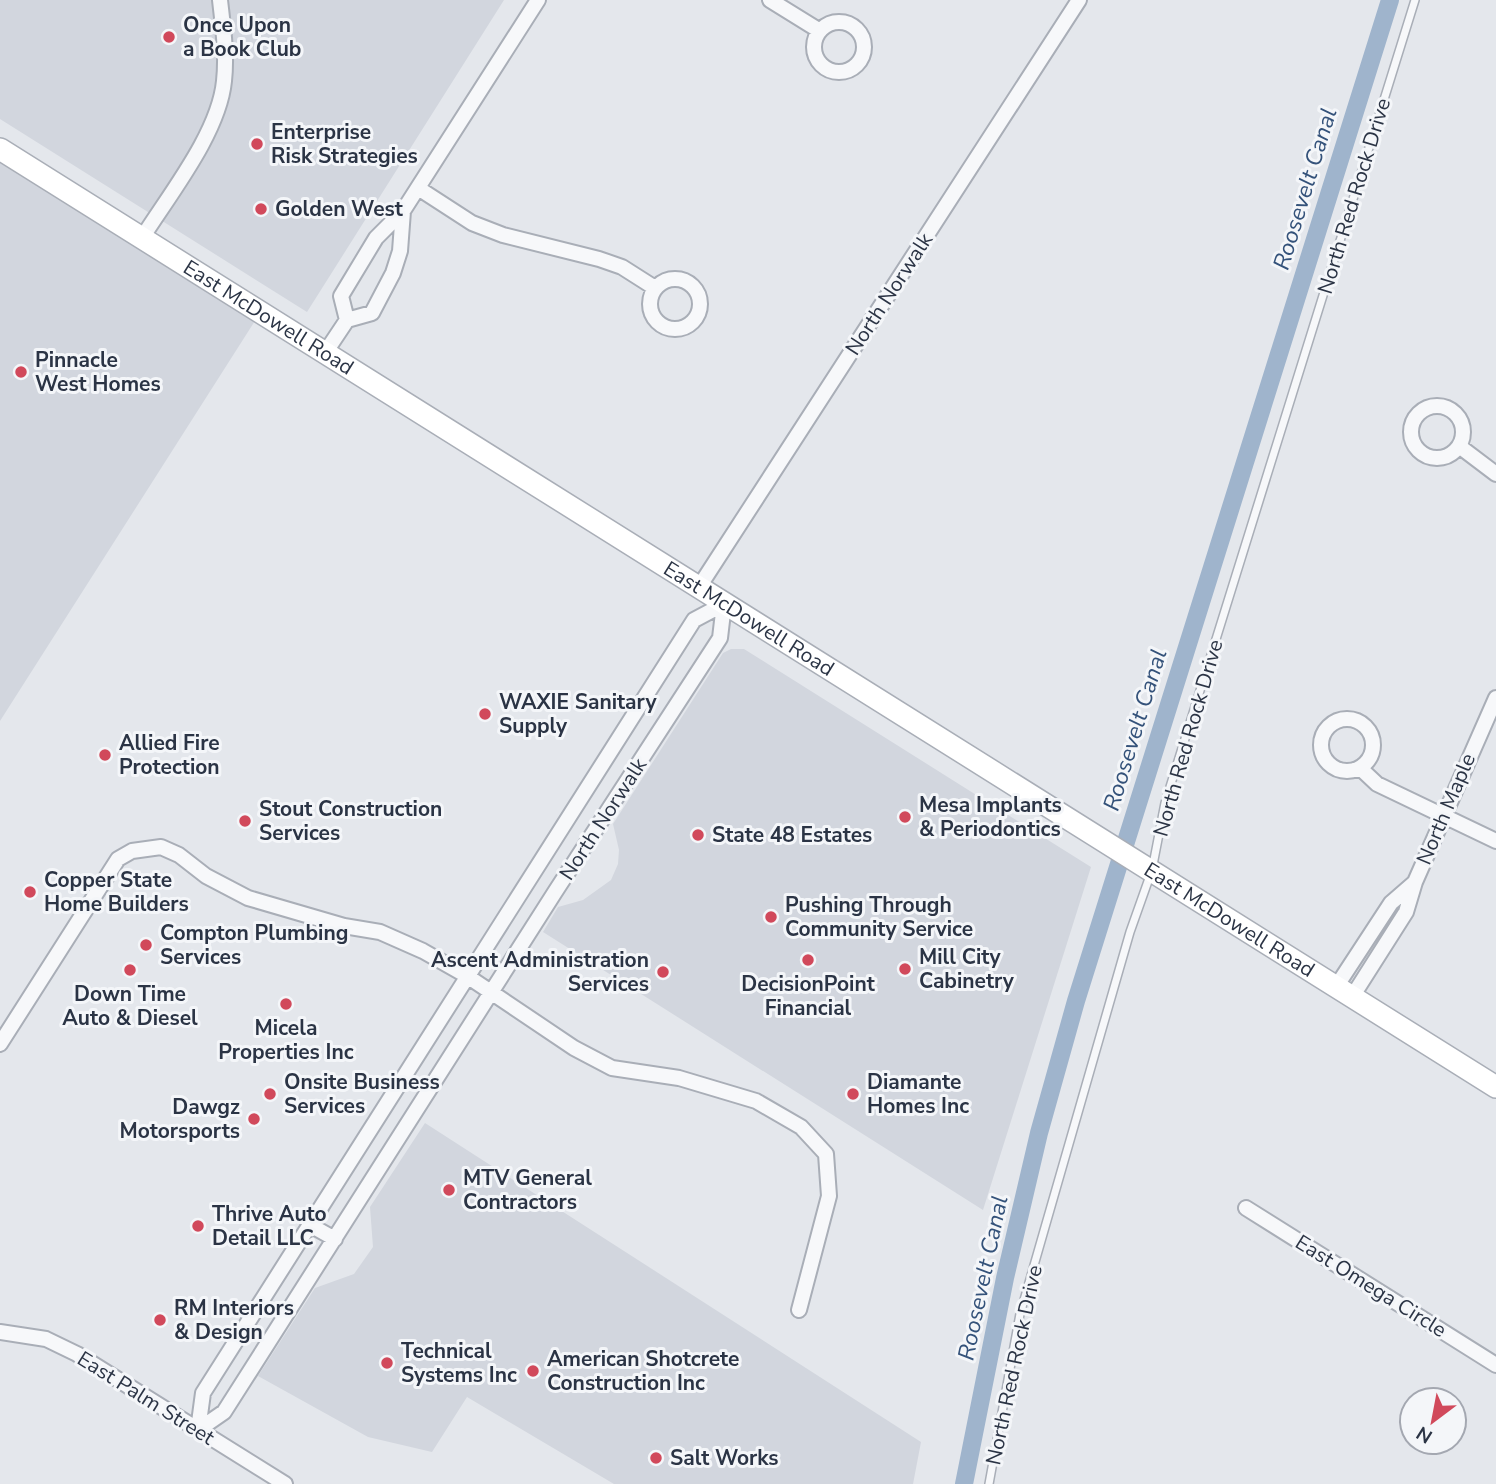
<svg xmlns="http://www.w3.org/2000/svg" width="1496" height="1484" font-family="'Nunito Sans',sans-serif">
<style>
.built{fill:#d2d6de}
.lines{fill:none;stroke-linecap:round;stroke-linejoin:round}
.canal{stroke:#9fb4cc;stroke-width:18}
.service-casing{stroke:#a9aeb7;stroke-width:10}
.minor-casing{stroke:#a9aeb7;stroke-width:18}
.secondary-casing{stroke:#a9aeb7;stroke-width:24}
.service{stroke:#f7f8fa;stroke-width:7}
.minor{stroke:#f7f8fa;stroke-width:14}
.secondary{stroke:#fff;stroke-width:21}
.poi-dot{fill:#d1495b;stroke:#f4f6f9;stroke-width:2.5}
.labels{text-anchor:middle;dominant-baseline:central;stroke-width:6;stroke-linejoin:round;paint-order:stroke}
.poi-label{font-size:21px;font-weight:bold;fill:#2b3445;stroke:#f4f6f9;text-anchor:start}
.street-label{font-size:21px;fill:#2b3445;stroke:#f4f6f9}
.water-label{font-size:23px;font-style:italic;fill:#34527a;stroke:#f4f6f9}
</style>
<rect width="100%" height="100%" fill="#e4e7ec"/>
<!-- built -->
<path class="built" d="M0,0H504L307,312L0,119Z
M0,149L260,313L0,721Z
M731,649H744L1091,867L983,1210L543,932L558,907L583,900L611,880L618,864L619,850L613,824L723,653Z
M425,1123L921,1442L913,1484H614L467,1397L432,1452L368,1437L258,1376L315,1288L354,1274L373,1247L370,1207Z"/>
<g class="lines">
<!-- canal -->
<path class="canal" d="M964,1484L1005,1278L1039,1133L1076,1001L1390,0"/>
<defs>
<path id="service" d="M989,1484L1020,1314L1130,932L1152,870L1165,803L1415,0"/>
<path id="minor" d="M770,0L820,31
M814 47a25 25 0 1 1 50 0a25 25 0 1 1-50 0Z
M418,188L472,223L503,235L599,259L622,267L655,288
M403,211L538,0
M142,238C169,195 219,133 224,81C227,54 223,27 220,0
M650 304a25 25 0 1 1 50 0a25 25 0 1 1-50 0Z
M325,353L347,320L372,313L393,273L400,251L403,211L376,238L341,296L347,320
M1411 432a26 26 0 1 1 52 0a26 26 0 1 1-52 0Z
M1459,446L1496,474
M699,587L1079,0
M1321 745a26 26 0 1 1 52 0a26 26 0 1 1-52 0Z
M1360,768L1377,784L1496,841
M1336,987L1391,903L1414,883
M1352,997L1406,912L1415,882L1496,698
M0,1044L118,859L132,851L161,847L179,855L206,876L248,898L344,926L380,932L423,951L467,976L574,1048L612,1068L679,1078L756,1101L801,1127L826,1154L829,1196L799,1310
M1246,1208L1496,1365
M310,1225L335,1239
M0,1332L46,1339L77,1354L285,1484
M198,1430L203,1393L694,620L724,604
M198,1430L224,1412L555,892L720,638L724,604"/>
<g id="secondary">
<path id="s1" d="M0,149L1496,1087"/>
</g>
</defs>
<!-- service casing -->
<use href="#service" class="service-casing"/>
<!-- minor casing -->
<use href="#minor" class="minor-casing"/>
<!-- secondary casing -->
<use href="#secondary" class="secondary-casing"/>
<!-- service -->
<use href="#service" class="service"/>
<!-- minor -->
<use href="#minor" class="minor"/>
<!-- secondary -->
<use href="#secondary" class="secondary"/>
</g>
<!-- markers -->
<g class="poi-dot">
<circle cx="169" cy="37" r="7"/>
<circle cx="257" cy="144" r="7"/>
<circle cx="261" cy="209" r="7"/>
<circle cx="21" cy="372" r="7"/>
<circle cx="485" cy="714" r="7"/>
<circle cx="105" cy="755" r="7"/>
<circle cx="905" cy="817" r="7"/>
<circle cx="245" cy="821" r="7"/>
<circle cx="698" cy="835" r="7"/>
<circle cx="30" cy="892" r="7"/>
<circle cx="771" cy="917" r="7"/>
<circle cx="146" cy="945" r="7"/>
<circle cx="808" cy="960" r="7"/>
<circle cx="905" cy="969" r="7"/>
<circle cx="130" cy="970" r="7"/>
<circle cx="663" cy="972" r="7"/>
<circle cx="286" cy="1004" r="7"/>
<circle cx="270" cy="1094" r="7"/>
<circle cx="853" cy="1094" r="7"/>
<circle cx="254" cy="1119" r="7"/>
<circle cx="449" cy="1190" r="7"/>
<circle cx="198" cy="1226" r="7"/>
<circle cx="160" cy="1320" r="7"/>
<circle cx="387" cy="1363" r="7"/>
<circle cx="533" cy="1371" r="7"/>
<circle cx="656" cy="1458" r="7"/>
</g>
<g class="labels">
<!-- poi labels -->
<g class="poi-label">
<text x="183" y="25">Once Upon<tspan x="183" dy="24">a Book Club</tspan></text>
<text x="271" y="132">Enterprise<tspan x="271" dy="24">Risk Strategies</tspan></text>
<text x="275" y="209">Golden West</text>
<text x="35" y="360">Pinnacle<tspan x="35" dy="24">West Homes</tspan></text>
<text x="499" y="702">WAXIE Sanitary<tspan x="499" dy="24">Supply</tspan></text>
<text x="119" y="743">Allied Fire<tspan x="119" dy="24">Protection</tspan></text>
<text x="919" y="805">Mesa Implants<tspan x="919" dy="24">&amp; Periodontics</tspan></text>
<text x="259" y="809">Stout Construction<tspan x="259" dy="24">Services</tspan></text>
<text x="712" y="835">State 48 Estates</text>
<text x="44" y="880">Copper State<tspan x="44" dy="24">Home Builders</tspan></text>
<text x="785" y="905">Pushing Through<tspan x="785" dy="24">Community Service</tspan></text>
<text x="160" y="933">Compton Plumbing<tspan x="160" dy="24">Services</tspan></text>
<text x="919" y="957">Mill City<tspan x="919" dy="24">Cabinetry</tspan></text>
<text x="649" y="960" text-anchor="end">Ascent Administration<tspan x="649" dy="24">Services</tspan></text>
<text x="808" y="984" text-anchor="middle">DecisionPoint<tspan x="808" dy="24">Financial</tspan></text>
<text x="130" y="994" text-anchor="middle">Down Time<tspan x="130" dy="24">Auto &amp; Diesel</tspan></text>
<text x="286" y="1028" text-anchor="middle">Micela<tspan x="286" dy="24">Properties Inc</tspan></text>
<text x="284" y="1082">Onsite Business<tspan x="284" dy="24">Services</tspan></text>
<text x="867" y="1082">Diamante<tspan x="867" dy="24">Homes Inc</tspan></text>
<text x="240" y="1107" text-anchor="end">Dawgz<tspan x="240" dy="24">Motorsports</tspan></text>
<text x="463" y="1178">MTV General<tspan x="463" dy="24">Contractors</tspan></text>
<text x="212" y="1214">Thrive Auto<tspan x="212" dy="24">Detail LLC</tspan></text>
<text x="174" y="1308">RM Interiors<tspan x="174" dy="24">&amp; Design</tspan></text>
<text x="401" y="1351">Technical<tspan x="401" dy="24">Systems Inc</tspan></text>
<text x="547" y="1359">American Shotcrete<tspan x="547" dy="24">Construction Inc</tspan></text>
<text x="670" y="1458">Salt Works</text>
</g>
<!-- street labels -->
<g class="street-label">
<text transform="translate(1354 196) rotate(-73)">North Red Rock Drive</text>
<text transform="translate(889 294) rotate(-57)">North Norwalk</text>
<text stroke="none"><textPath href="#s1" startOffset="317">East McDowell Road</textPath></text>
<text stroke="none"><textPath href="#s1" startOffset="884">East McDowell Road</textPath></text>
<text transform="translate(1188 738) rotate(-74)">North Red Rock Drive</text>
<text transform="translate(1446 809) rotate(-67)">North Maple</text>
<text transform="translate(603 819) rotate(-57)">North Norwalk</text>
<text stroke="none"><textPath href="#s1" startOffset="1451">East McDowell Road</textPath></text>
<text transform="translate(1371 1286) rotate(32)">East Omega Circle</text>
<text transform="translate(1014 1365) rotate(-78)">North Red Rock Drive</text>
<text transform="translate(146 1398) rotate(32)">East Palm Street</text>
</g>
<!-- water labels -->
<g class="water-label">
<text transform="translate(1305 189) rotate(-73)">Roosevelt Canal</text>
<text transform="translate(1135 730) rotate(-73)">Roosevelt Canal</text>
<text transform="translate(983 1278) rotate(-78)">Roosevelt Canal</text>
</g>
</g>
<!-- north arrow -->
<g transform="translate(1433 1421) rotate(212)"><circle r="33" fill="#f4f6f9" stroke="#a4a8b1" stroke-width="2"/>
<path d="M0-5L12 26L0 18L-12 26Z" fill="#d1495b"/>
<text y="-10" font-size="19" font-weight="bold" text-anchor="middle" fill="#2b3445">N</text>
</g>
</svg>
